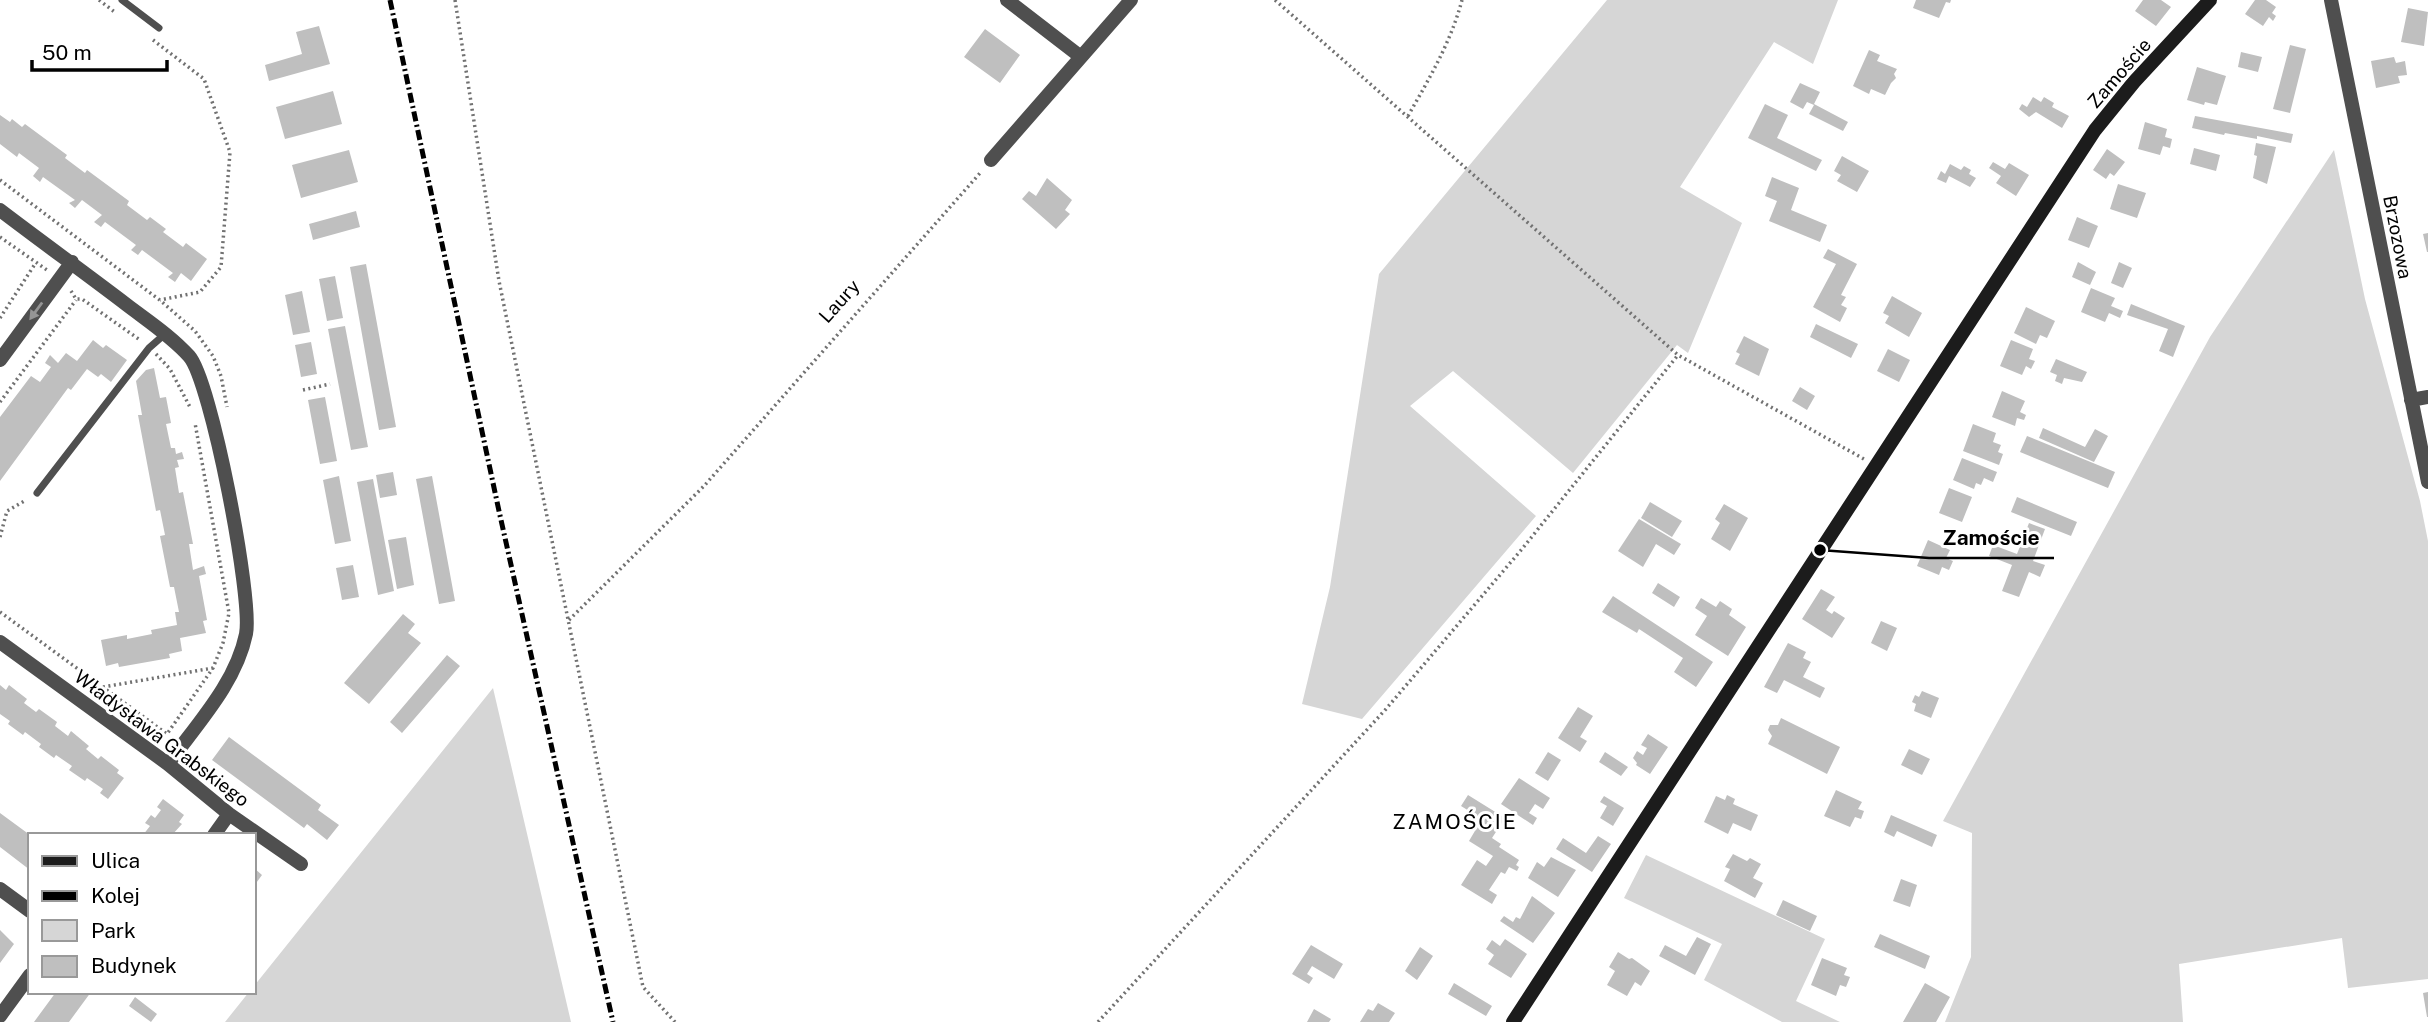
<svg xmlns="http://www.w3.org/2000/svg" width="2428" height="1022" font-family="'Public Sans',sans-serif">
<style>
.green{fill:#d6d6d6}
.building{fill:#bfbfbf}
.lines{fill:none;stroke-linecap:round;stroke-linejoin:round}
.path{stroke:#717171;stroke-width:3.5;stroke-dasharray:2 3.5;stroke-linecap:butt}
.lane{stroke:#4f4f4f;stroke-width:7}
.street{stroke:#4f4f4f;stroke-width:14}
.secondary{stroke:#1c1c1c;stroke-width:14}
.rail{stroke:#000;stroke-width:5;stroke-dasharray:10 3.5 2 3.5;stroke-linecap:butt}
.oneway{fill:#959595}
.labels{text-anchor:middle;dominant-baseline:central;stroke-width:6;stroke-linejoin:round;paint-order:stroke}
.street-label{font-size:19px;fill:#000;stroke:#fff}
.neighbourhood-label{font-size:21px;letter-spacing:2px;fill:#000;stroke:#fff}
.leader{fill:none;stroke:#000;stroke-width:2.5}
.callout-dot{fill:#000;stroke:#fff;stroke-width:2.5}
.callout-label{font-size:21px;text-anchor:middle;font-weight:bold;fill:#000;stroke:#fff;stroke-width:6;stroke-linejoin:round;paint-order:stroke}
</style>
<rect width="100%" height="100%" fill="#fff"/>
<!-- green -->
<path class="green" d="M1607,0H1838L1813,64L1774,42L1680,187L1742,223L1688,353L1677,345L1573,473L1453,371L1410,406L1536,516L1362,719L1302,704L1330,587L1379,274Z
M2334,150L2365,299L2420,501L2428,541V979L2348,988L2342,938L2179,964L2183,1022H1945L1971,957L1972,833L1943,821L2210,337Z
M493,688L571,1022H225L249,992H254V986Z
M1646,855L1825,939L1796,1001L1840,1022H1782L1704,980L1722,944L1624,898Z"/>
<!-- building -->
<path class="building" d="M1916,0H1951L1950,3L1946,2L1939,18L1913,8Z
M2143,0H2161L2171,7L2156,26L2135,11Z
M2255,0H2266L2276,7L2272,13L2276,16L2273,21L2269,17L2263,26L2245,14Z
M2408,8L2428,12L2424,46L2401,42Z
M319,26L330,64L269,81L265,65L302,54L296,32Z
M985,29L1020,55L1000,83L964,57Z
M2290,45L2306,49L2290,113L2273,109Z
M1869,50L1880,55L1877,61L1897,69L1894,74L1896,78L1891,83L1885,95L1871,89L1869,94L1853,86Z
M2241,52L2262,57L2258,72L2238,67Z
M2394,57L2396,63L2405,61L2407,75L2398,76L2400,83L2376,88L2371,61Z
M2197,67L2226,76L2217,105L2205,102L2204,105L2187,100Z
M1800,83L1820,92L1814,104L1848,122L1843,131L1809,114L1814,105L1807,102L1803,109L1790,102Z
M333,91L342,124L285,139L276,107Z
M2033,97L2041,102L2044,97L2054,103L2052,107L2069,116L2062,128L2036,112L2029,117L2019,109L2022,104L2027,107Z
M1765,104L1788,115L1777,138L1822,160L1816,171L1748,138Z
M0,115L10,122L12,119L22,127L25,124L67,155L65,158L85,173L87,170L129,201L127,205L147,220L150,217L166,229L163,232L183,247L186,243L207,259L191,281L181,273L175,282L168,277L173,273L142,250L138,255L131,250L136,245L105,222L101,227L94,222L102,215L82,200L75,208L69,203L75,200L43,177L40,182L33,176L39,168L19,153L17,157L0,144Z
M2195,116L2293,134L2291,143L2257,136V139L2225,133L2224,135L2192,128Z
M2145,122L2167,129L2165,137L2172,139L2170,148L2163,146L2160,155L2138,149Z
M2256,143L2276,147L2267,184L2253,178L2257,156L2254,155Z
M2194,148L2220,155L2216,171L2190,164Z
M2107,149L2125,162L2114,176L2110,173L2106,179L2093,170Z
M349,150L358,182L301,198L292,165Z
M1842,156L1869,171L1857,192L1837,181L1841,175L1834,171Z
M1993,162L2005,169L2009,163L2029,175L2016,196L1996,183L2001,176L1989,168Z
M1950,164L1961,170L1964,166L1971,170L1969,174L1976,178L1970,187L1949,176L1946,183L1937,179L1941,171L1945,174Z
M1772,177L1799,188L1791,210L1827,225L1820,242L1769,221L1777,201L1765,196Z
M1047,178L1072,200L1065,210L1070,214L1056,229L1022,199L1029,191L1036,196Z
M2118,184L2146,193L2137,218L2110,209Z
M356,211L360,227L313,240L309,224Z
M2077,217L2098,226L2089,248L2068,240Z
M2428,233V252H2427L2423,234Z
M1828,249L1857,264L1841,295L1846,297L1841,305L1847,308L1840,322L1813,307L1836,264L1823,258Z
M2078,262L2096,272L2090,285L2072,277Z
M2119,262L2132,268L2123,288L2111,283Z
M366,264L396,427L379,430L350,267Z
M335,276L343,318L327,321L319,279Z
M2091,288L2115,298L2111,306L2123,311L2120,318L2109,313L2105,322L2081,312Z
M302,291L310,332L293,335L285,295Z
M1892,296L1922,313L1909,337L1885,323L1889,316L1883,313Z
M2131,304L2185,326L2173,357L2159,351L2168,329L2127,315Z
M2026,307L2055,321L2047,338L2040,335L2036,344L2014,333Z
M1816,324L1858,344L1851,358L1810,337Z
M345,326L368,447L351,450L328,329Z
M1744,336L1769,349L1759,376L1735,364L1740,354L1736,352Z
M93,340L103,348L106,345L127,360L111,382L101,374L98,377L87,369L71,390L68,388L0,481V417L31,376L40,382L51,367L45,363L50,355L58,363L66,353L77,361Z
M2011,340L2033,349L2029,359L2035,361L2031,369L2026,366L2022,375L2000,366Z
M311,342L317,374L301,377L295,345Z
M1888,349L1910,360L1899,382L1877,371Z
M2056,359L2087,372L2082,382L2064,378L2062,384L2055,381L2057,375L2050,372Z
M154,368L160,398L166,397L171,423L166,424L171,448H175L176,454L182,452L184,459L177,460L179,467L175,468L179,493L183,492L193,544H189L193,570L204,566L206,574L199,576L207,620L203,621L206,633L180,638L182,651L169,654L170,658L119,667L118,663L106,666L101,640L127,635V639L152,634L151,630L177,625L175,612H179L174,587H170L160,536L165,535L160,510L156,511L138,415H142L136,381L146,370Z
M1800,387L1815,396L1807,410L1792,401Z
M2002,391L2025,401L2020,412L2026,415L2024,420L2017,418L2015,426L1992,417Z
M325,397L337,461L320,464L308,400Z
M1973,424L1996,433L1993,442L2001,445L1998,452L2003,454L1999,465L1963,451Z
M2043,428L2085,447L2095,429L2108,436L2094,462L2039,438Z
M2027,436L2115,472L2108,488L2020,452Z
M1962,458L1997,472L1993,482L1984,478L1981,485L1976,483L1974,489L1953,480Z
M393,472L397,495L380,498L376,475Z
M339,476L351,541L335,544L323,480Z
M432,476L455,601L439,604L416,479Z
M373,479L394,591L378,595L357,482Z
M1949,488L1972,497L1962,522L1939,513Z
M2017,497L2077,522L2071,536L2011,512Z
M1650,502L1682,521L1672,537L1641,518Z
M1724,504L1748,518L1730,551L1711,539L1720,523L1715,519Z
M1639,519L1681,544L1674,555L1656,544L1643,567L1618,551Z
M2029,523L2045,529L2033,561L2045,565L2040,577L2029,572L2019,597L2002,591L2012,565L1989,556L1993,545L2017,554Z
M406,537L414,585L397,589L388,540Z
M1928,540L1950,550L1946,558L1953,561L1949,570L1942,567L1939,575L1917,566Z
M353,565L359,597L342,600L336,568Z
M1658,583L1680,597L1674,607L1652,593Z
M1821,589L1835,597L1826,610L1832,614L1834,611L1845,618L1832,638L1802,619Z
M1613,596L1713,662L1696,687L1674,672L1683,658L1639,629L1637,633L1602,612Z
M1701,598L1716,607L1720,601L1732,609L1729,615L1746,627L1728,656L1695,635L1707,616L1695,608Z
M403,614L415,624L408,633L421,643L369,704L344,683Z
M1881,621L1897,628L1887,651L1871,643Z
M1788,643L1806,652L1803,658L1811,662L1803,677L1825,688L1820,698L1784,680L1777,693L1764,687Z
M447,655L460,666L402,733L390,722Z
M0,685L6,690L9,685L27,699L24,703L36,712L39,709L57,722L55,726L68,736L71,731L89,746L86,749L98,759L101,756L119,770L117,773L124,778L108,799L100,793L103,789L87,778L85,781L69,770L72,766L56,755L54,758L39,747L41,744L25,732L23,735L8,724L10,721L0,714Z
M1922,691L1939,698L1931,718L1914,711L1916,704L1912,702L1915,695L1919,697Z
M1578,707L1593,716L1580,737L1587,741L1580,752L1558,738Z
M1781,718L1840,747L1827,774L1768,744L1772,736L1768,730L1770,725H1778Z
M1648,734L1668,747L1650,774L1636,765L1637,763L1633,758L1637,751L1643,755L1647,748L1641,745Z
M229,737L321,805L318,810L339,825L327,840L307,824L304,828L212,760Z
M1909,749L1930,759L1922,775L1901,765Z
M1548,752L1561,760L1548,781L1535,773Z
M1605,752L1628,767L1621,776L1599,762Z
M1519,778L1550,798L1543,809L1535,804L1529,813L1537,818L1533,825L1501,804Z
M1836,790L1862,802L1858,809L1864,811L1861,819L1855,817L1850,827L1824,816Z
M1468,795L1505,818L1492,838L1501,844L1499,847L1519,860L1516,865L1519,867L1517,871L1509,867L1505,874L1501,872L1489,890L1497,895L1492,904L1461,885L1477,860L1486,866L1493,856L1469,841L1482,819L1461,806Z
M1727,795L1735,799L1733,804L1758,815L1751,831L1733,823L1728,834L1704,822L1716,796L1725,800Z
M1604,796L1624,808L1613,826L1600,818L1607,806L1600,802Z
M163,799L184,815L179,822L182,824L172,835H143L150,826L145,823L151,815L155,818L161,810L157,807Z
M0,813L30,835V870L0,847Z
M1891,815L1937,835L1932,847L1897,831L1894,837L1884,832Z
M1598,836L1611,844L1592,872L1556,849L1563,838L1586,853Z
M1733,854L1747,861L1750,858L1761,864L1753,878L1763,883L1755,898L1724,881L1730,869L1725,867Z
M1551,857L1576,870L1558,897L1528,878L1537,862L1544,867Z
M254,868L262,875L254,886Z
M1901,879L1917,885L1910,907L1893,901Z
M1532,896L1555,913L1533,943L1500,921L1504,916L1513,922L1516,917L1520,919Z
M1783,900L1817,916L1810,931L1776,915Z
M0,930L14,944L0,963Z
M1880,934L1930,956L1925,969L1874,947Z
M1697,937L1711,944L1695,975L1659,956L1665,945L1686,956Z
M1505,939L1527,954L1511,978L1488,964L1494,955L1486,949L1492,940L1500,946Z
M1311,945L1343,964L1334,979L1312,966L1307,974L1313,978L1309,984L1292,974Z
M1420,947L1433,956L1417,980L1405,971Z
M1618,952L1629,959L1632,958L1650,971L1641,986L1635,982L1627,996L1607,985L1615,971L1609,967Z
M1822,958L1847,968L1844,975L1850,977L1846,987L1840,985L1836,996L1811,985Z
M1454,983L1492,1006L1486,1016L1448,994Z
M1925,983L1950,997L1936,1022H1903Z
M56,992H91L69,1022H34Z
M2428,992V1017H2427L2423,993Z
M135,997L157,1014L151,1022L129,1006Z
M1378,1003L1395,1013L1389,1022H1360L1368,1009L1373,1011Z
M1314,1009L1331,1019L1329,1022H1307Z"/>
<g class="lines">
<!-- path -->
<path class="path" d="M99,0L116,13
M455,0L499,281L643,987L675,1022
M1275,0L1678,355L1864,459
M153,40L204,79L230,152L221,267L200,292L160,300
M1408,116C1429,79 1451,42 1462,0
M0,180L161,301L195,331L213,356L221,376L227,407
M0,237L47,270
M71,291L76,299H82L140,340
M0,318L35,264
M156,354L170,369L191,409
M303,390L330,384
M0,402L76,300
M0,537L7,511L26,500
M0,612L167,734L213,668L223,643L229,613L195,423
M569,620L704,486L981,172
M103,687L213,668
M1098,1022L1386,709L1522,549L1678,355"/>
<!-- lane -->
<path class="lane" d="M122,0L159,28
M37,493L149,348L165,334"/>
<!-- street -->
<path class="street" d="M1007,0L1081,57
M2331,0L2428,482
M991,160L1131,0
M0,210C42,242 85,273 127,305C148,321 171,336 189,356C211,380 253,599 246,634C236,683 197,724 168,764
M0,360L72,262
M2411,400L2428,397
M0,642L168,764L229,814L301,864
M214,835L229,814
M0,889L30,911
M0,1016L30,975"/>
<!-- secondary -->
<path class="secondary" d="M1513,1022L2095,130L2134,82L2210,0"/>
<!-- rail -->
<path class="rail" d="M390,0L499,511L613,1022"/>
</g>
<!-- one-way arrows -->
<defs><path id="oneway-solid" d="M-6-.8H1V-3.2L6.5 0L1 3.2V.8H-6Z" transform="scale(1.75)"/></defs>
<use class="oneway" href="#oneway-solid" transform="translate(36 311) rotate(126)"/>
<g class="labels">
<!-- street labels -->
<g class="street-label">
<text transform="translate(2119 73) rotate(-49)">Zamoście</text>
<text transform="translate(2398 237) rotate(79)">Brzozowa</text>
<text transform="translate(839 301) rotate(-48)">Laury</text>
<text transform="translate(162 738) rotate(37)">Władysława Grabskiego</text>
</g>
<!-- neighbourhood labels -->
<g class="neighbourhood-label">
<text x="1455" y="821">ZAMOŚCIE</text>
</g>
</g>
<!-- callouts -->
<path class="leader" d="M1820 550L1929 558H2054"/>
<circle class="callout-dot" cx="1820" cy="550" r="7"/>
<g class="callout-label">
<text x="1991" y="545">Zamoście</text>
</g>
<!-- legend -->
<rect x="28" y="833" width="228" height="161" fill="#ffffff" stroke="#999999" stroke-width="2"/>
<rect x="42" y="856" width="35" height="10" fill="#1c1c1c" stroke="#999999" stroke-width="2"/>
<text x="91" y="868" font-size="21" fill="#000000">Ulica</text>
<rect x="42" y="891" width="35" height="10" fill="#000000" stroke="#999999" stroke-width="2"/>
<text x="91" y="903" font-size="21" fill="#000000">Kolej</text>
<rect x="42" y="920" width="35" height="21" fill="#d6d6d6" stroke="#999999" stroke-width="2"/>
<text x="91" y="938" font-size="21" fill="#000000">Park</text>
<rect x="42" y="956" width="35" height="21" fill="#bfbfbf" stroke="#999999" stroke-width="2"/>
<text x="91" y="973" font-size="21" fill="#000000">Budynek</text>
<!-- scale -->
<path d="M32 60v10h135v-10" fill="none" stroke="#000000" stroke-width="3.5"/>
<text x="42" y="60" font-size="21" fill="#000000" stroke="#ffffff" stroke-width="5" paint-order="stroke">50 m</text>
</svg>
